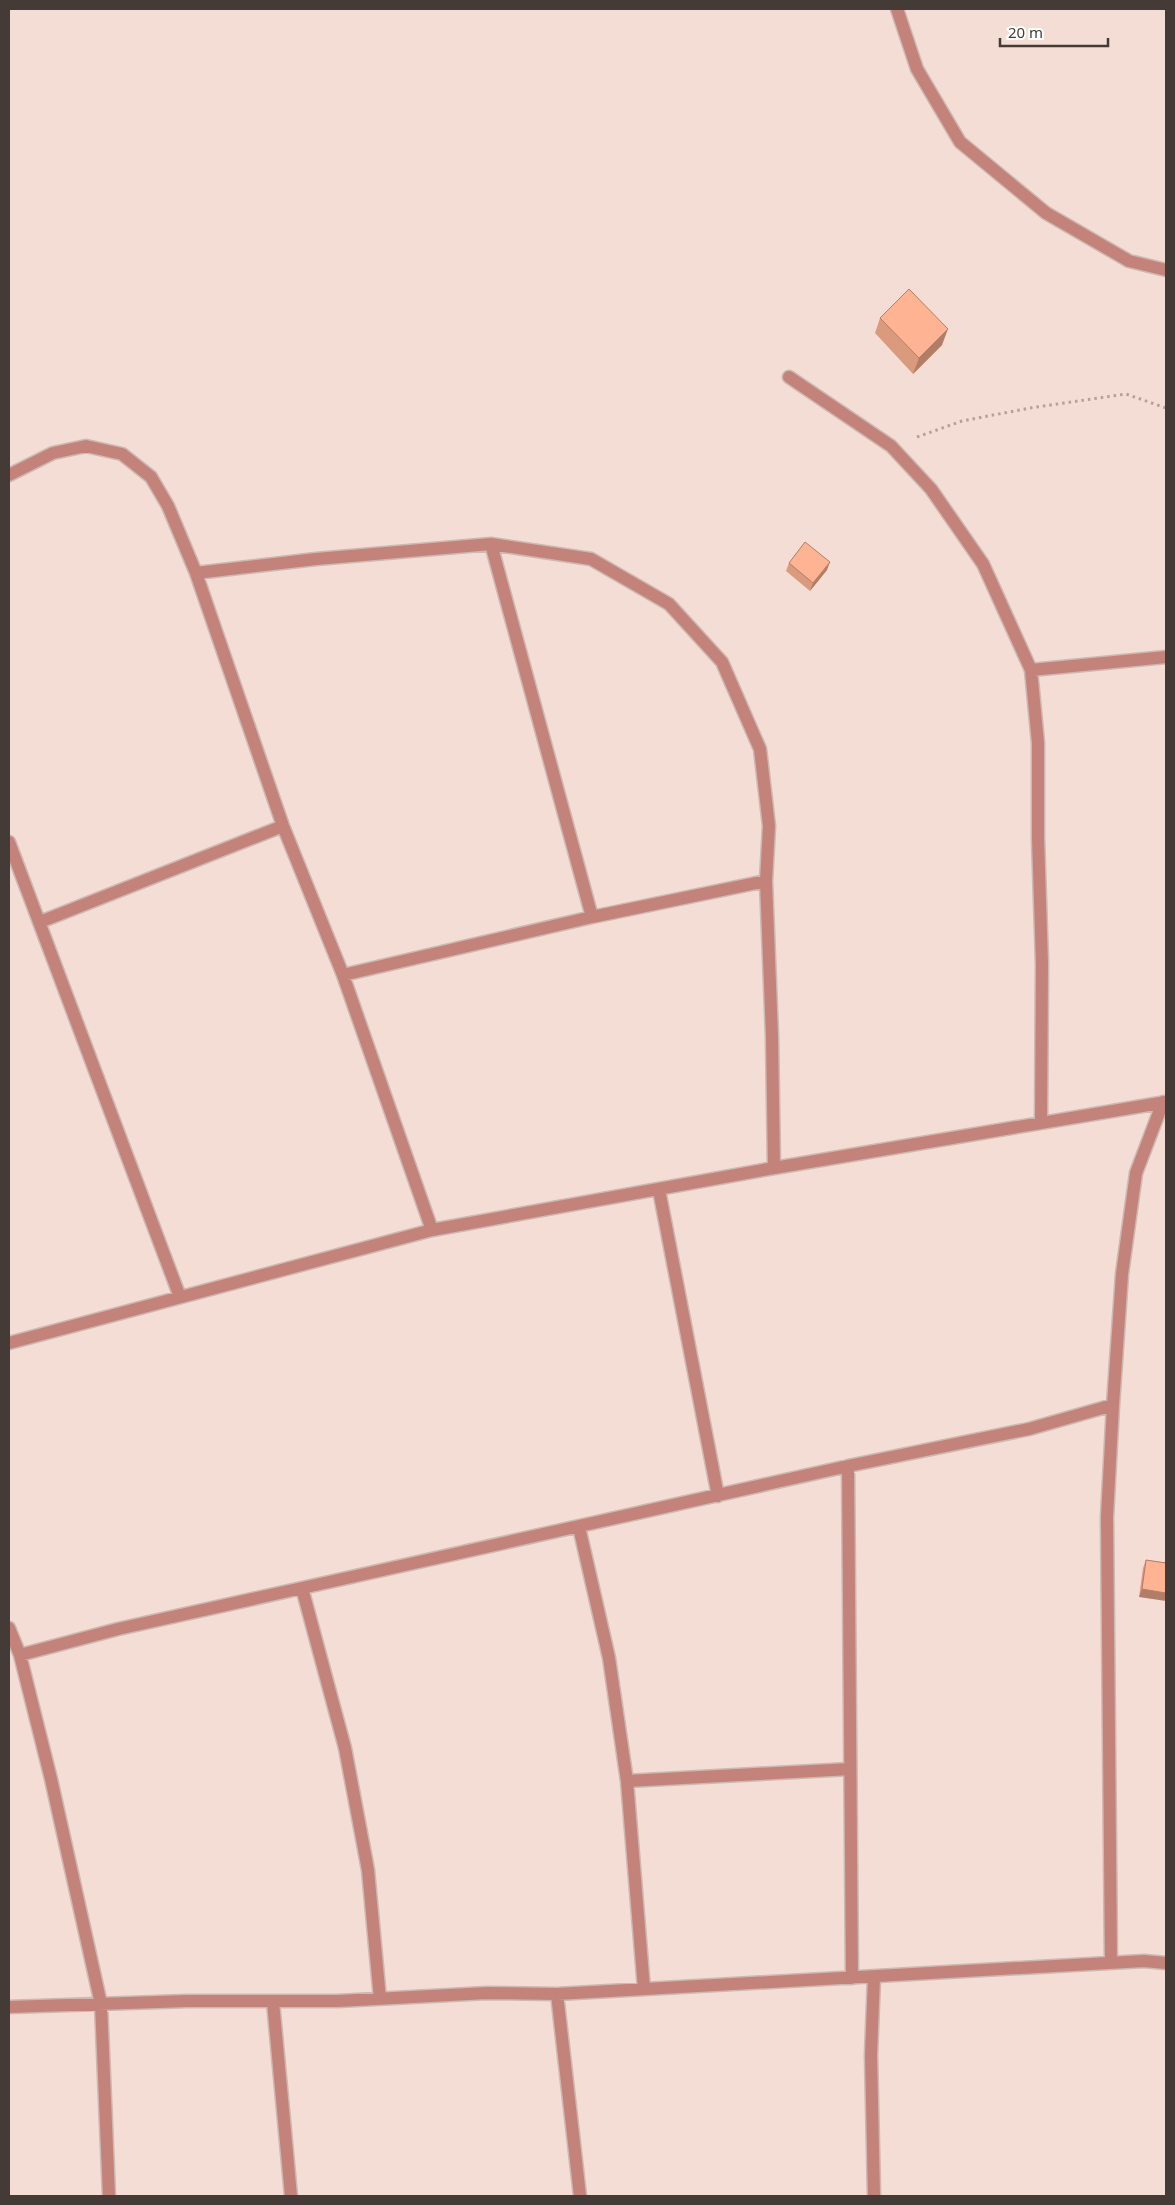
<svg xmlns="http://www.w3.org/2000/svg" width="1175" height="2205" font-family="'Noto Sans',sans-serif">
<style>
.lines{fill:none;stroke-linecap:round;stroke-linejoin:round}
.minor-casing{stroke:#cdb9b1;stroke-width:15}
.path{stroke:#b3a19a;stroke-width:3;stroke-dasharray:2.5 4;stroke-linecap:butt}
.minor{stroke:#c4837a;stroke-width:12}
.wall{fill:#da9a7e}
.shaded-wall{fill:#b27d66}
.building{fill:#feb392;stroke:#b27d66}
</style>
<rect width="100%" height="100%" fill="#f4ddd4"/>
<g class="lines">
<defs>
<path id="minor" d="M897,9L917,69L960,142L1046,213L1129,261L1166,270
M789,377L891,446L931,489L983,564L1031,670L1038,743V838L1042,964L1041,1123
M9,475L53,453L86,446L122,454L151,477L168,506L196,573L283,826L343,975L432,1230
M491,544L592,917
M196,573L316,559L491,544L591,559L669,604L722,662L760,749L769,826L766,881L772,1036L774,1168
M1031,670L1166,657
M9,842L180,1297
M40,922L283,826
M343,975L592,917L766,881
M659,1190L718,1496
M9,1343L432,1230L774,1168L1166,1102
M848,1466L852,1978
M579,1527L609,1658L627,1781L644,1989
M302,1588L345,1748L368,1870L380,1999
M9,1628L20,1655L51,1779L101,2004L109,2196
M20,1655L118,1629L302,1588L848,1466L1029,1429L1113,1405
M627,1781L850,1769
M1111,1963L1107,1517L1113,1405L1122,1274L1136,1173L1163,1102
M557,1994L580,2196
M273,2002L291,2196
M9,2007L187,2001H338L487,1993L557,1994L1144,1961L1166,1963
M874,2196L871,2055L874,1977"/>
</defs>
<!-- minor casing -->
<use href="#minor" class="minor-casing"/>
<!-- path -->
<path class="path" d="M917,437L962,421L1030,408L1126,394L1166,408"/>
<!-- minor -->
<use href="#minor" class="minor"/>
</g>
<!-- wall -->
<path class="wall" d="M880,318L942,345L913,374L875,333Z
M789,563L827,570L810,591L786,571Z
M1146,1560L1166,1563L1139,1597L1143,1568Z"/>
<!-- shaded-wall -->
<path class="shaded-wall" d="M948,329L942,345L913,374L919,358Z
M830,562L827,570L810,591L813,583Z
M1142,1589L1166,1593V1601L1139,1597Z"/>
<!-- building -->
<path class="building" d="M909,289L948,329L919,358L880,318Z
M805,542L830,562L813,583L789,563Z
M1146,1560L1166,1563V1593L1142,1589Z"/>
<!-- border -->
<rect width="1175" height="2205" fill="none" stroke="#443b37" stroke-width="20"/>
<!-- scale -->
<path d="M1000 38v8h108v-8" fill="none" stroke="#443b37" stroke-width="2.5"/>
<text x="1008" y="38" font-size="15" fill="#443b37" stroke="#ffffff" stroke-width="4" paint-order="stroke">20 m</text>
</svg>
